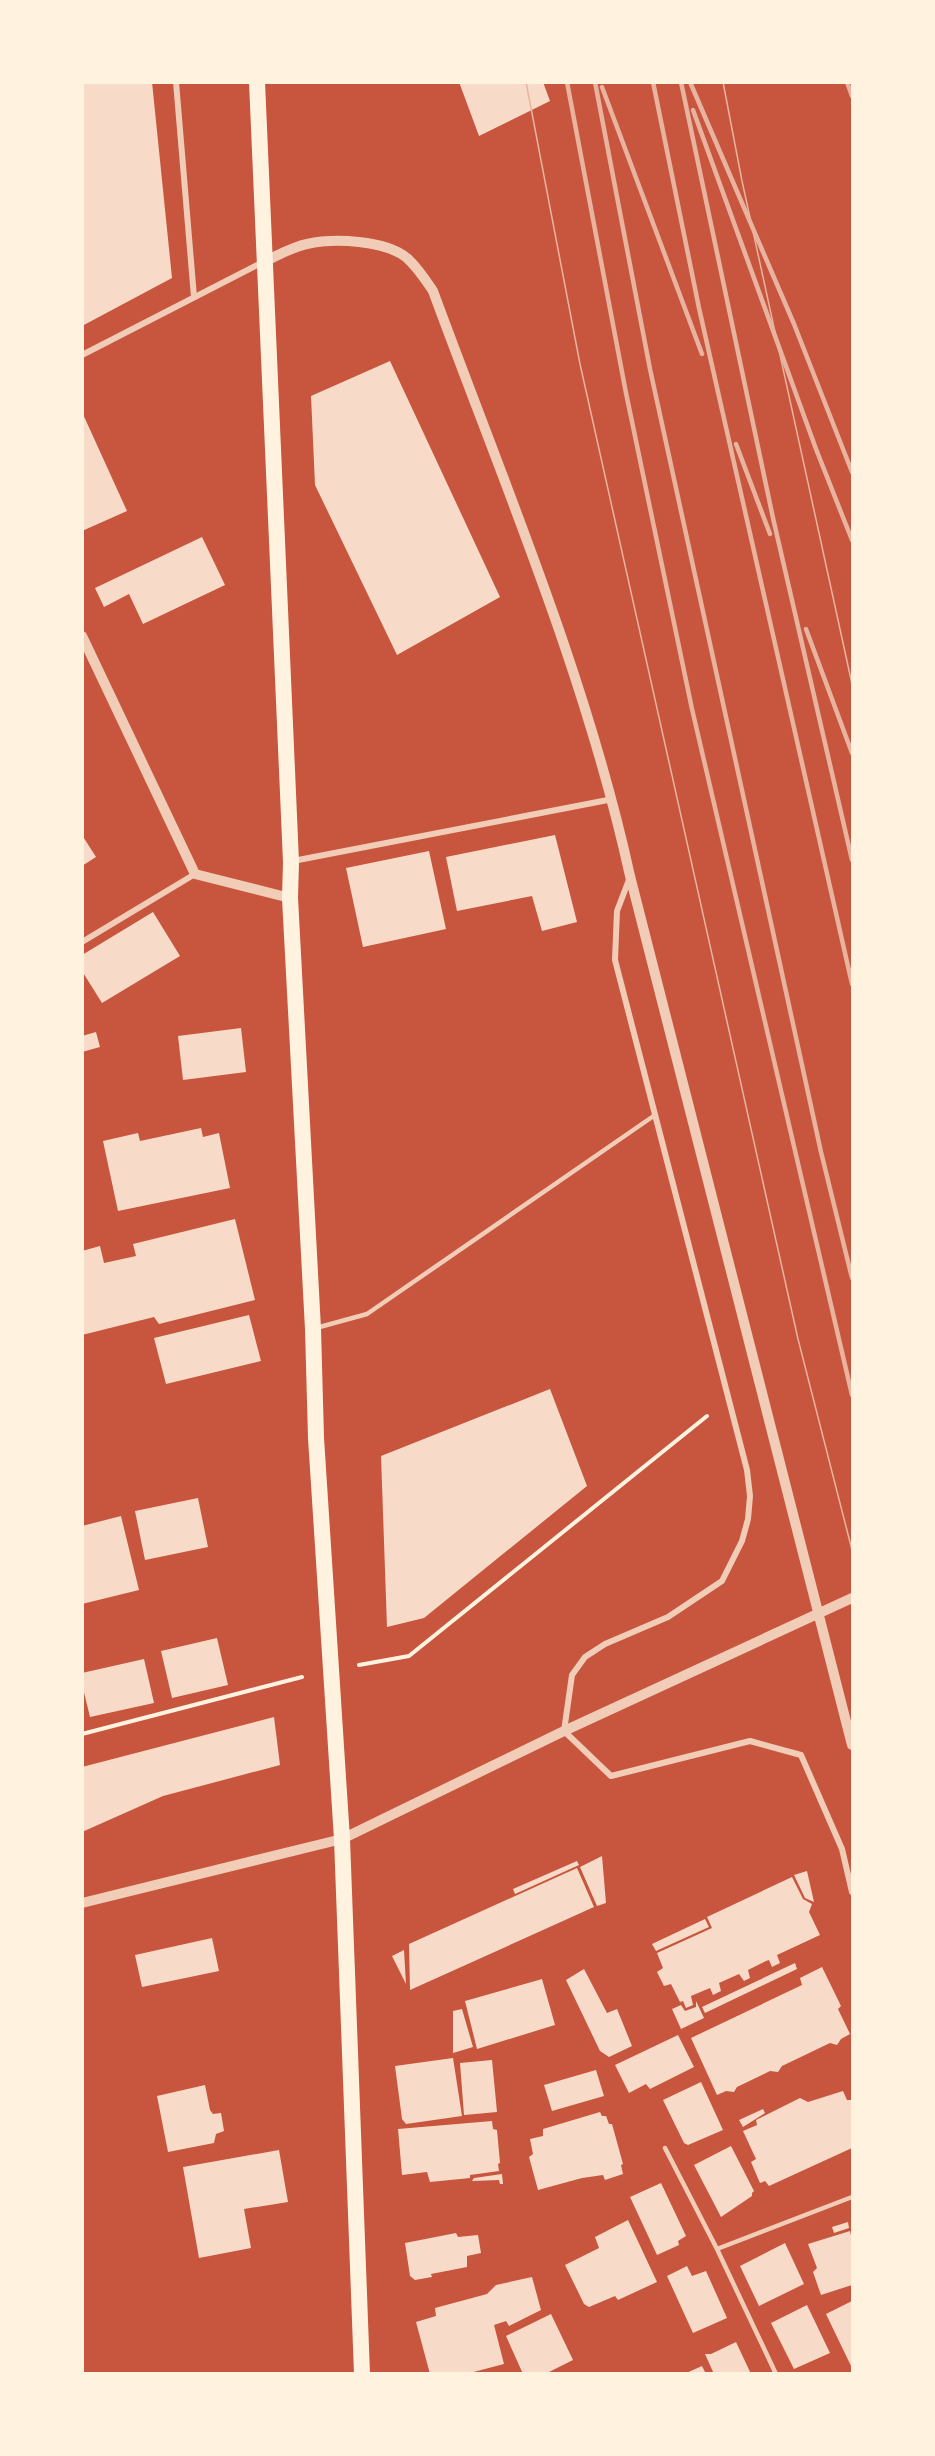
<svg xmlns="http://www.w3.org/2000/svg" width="935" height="2456" font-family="'Roboto Condensed',sans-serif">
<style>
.building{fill:#f7dbc8}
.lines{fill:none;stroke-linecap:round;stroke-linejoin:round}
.path{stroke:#fff3e0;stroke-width:4}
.service{stroke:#f1ccb7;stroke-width:4.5}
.minor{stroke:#f1ccb7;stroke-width:6}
.tertiary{stroke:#f1ccb7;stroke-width:10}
.trunk{stroke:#fff3e0;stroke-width:16}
.tram{stroke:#e9b49f;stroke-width:1.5}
.rail{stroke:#e9b49f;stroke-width:4.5}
</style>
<rect width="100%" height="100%" fill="#c8553d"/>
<!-- building -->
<path class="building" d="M82,82H152L172,278L82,326Z
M459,82H543L550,101L479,136Z
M390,361L500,597L397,655L315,485L311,396Z
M82,412L127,511L82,531Z
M202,537L225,585L143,624L129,594L104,607L95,588Z
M82,835L96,857L82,866Z
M555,835L577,922L542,931L532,896L457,911L446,857Z
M429,851L446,929L363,947L346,868Z
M153,912L180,956L102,1003L82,971V955Z
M241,1028L246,1072L183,1080L178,1036Z
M96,1032L100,1047L82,1052V1036Z
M201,1128L203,1137L219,1133L230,1188L118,1211L103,1141L138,1133L140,1141Z
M235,1219L255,1300L159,1324L154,1317L82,1335V1251L100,1246L104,1263L136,1256L133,1244Z
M249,1315L261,1361L166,1384L154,1338Z
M550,1389L587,1486L424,1618L387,1627L381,1456Z
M198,1498L208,1547L145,1560L135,1511Z
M121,1516L139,1590L82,1604V1526Z
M217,1638L228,1685L172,1698L161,1651Z
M144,1659L154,1703L90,1717L82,1684V1673Z
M274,1717L280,1765L163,1796L82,1832V1767Z
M602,1856L606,1903L597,1906L580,1867Z
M577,1861L579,1865L515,1894L513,1889Z
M577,1868L594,1907L410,1990L409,1944Z
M807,1871L814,1902L805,1898L794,1875Z
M792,1877L803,1899L812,1904L809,1912L820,1935L777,1955L780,1963L772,1967L769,1960L766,1961L748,1970L750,1978L744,1981L739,1974L719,1983L721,1991L713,1995L710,1988L691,1996L693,2005L686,2008L683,2001L680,2002L671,1984L664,1986L657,1972L663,1968L657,1953L712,1928L707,1917Z
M705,1919L709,1927L656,1951L652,1944Z
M212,1938L219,1971L142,1987L135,1955Z
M404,1950L406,1984L392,1956Z
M795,1963L797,1969L705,2013L702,2007Z
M822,1967L841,2006L838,2009L850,2034L841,2039L837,2045L830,2043L782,2066L778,2072L770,2071L737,2087L734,2092L726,2091L717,2095L691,2038L802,1985L800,1978Z
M584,1969L607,2013L617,2009L632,2046L609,2057L600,2051L566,1980Z
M542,1979L555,2025L477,2049L465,2001Z
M696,2001L704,2018L681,2029L672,2009L681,2005L685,2011L696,2007Z
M462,2009L473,2047L453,2053V2011Z
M678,2035L694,2067L650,2089L646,2084L629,2093L615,2065Z
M453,2058L462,2116L406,2124L402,2119L395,2066Z
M492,2060L497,2112L464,2115L460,2063Z
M596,2070L604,2096L552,2111L544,2085Z
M701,2082L723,2130L688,2145L684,2143L663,2100Z
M205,2085L210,2110L213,2114L221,2113L224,2131L216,2134L214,2143L168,2152L157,2096Z
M843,2091L847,2100H852V2148L769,2186L765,2181L760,2183L751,2162L756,2159L743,2131L757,2125L756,2120L800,2098L808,2102Z
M763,2109L765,2113L743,2127L739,2120Z
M600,2112L602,2116H606L609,2124H612L623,2164L621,2165L623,2174L605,2180L603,2175L582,2178L538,2190L529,2157L533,2154L530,2139L543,2136V2129Z
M492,2121L493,2129L497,2130L500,2163L498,2164L499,2171L470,2175V2178L430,2182L427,2172L402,2175L398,2129Z
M731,2146L754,2191L752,2193V2196L721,2217L694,2165Z
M279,2150L288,2202L244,2209L251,2248L199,2258L183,2167Z
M502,2174L503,2184H500L499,2180L472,2181L474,2178Z
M661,2183L686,2236L678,2241L679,2245L657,2255L630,2197Z
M628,2220L657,2282L618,2300L615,2296L589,2307L584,2304L565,2265L599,2248L595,2237Z
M848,2222L849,2228L834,2233L832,2227Z
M850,2231L852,2240V2285L821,2295L813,2272L817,2268L808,2244Z
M456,2233L458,2237L478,2235L481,2253L467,2256V2267L431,2274L432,2277L415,2280L410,2276L405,2243Z
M785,2243L804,2284L759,2306L740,2266Z
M687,2266L692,2276L706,2271L727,2318L693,2333L667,2276Z
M532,2277L541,2310L509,2326L506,2321L494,2325L504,2364L466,2374H430L416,2322L436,2316L435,2308L487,2294L496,2285Z
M852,2301V2368L826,2314Z
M807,2305L830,2353L794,2369L771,2323Z
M551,2314L573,2360L545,2374H523L506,2336Z
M736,2342L751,2374H714L705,2354H711Z
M702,2366L706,2374H684Z"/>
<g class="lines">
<!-- path -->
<path class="path" d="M359,1665L409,1656L707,1416
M82,1734L302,1677"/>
<!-- service -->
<path class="service" d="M316,1328L367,1314L655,1115
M665,2148L717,2249L776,2374
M717,2249L852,2197"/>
<!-- minor -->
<path class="minor" d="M176,82L194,297
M82,355L263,262
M293,861L613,799
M630,877L617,911L615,960L747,1470L750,1496L748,1519L742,1541L722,1581L668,1617L605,1644L585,1657L572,1675L564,1731L611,1776L750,1741L801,1755L842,1849L852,1892
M82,942L195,874"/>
<!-- tertiary -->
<path class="tertiary" d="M263,262C277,256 292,247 307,244C334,238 385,240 407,258C418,268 425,279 433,291C504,484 586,675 630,876L852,1745
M82,636L195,874L290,898
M82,1903L342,1839L564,1731L852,1598"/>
<!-- trunk -->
<path class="trunk" d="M257,82L291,862L290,898L313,1329L316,1438L342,1839L362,2374"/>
<!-- tram -->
<path class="tram" d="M526,82L580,364L798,1339L852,1550
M723,82L742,181L852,684"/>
<!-- rail -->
<path class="rail" d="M567,82L626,393L692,709L852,1395
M595,82L650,369L821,1152L852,1278
M653,82L699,308L852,984
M681,82L773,518L852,860
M690,82L794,324L852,472
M847,82L852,96
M602,87L702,354
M693,110L816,449L852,540
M736,444L770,534
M806,629L852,753"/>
</g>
<!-- border -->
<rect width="935" height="2456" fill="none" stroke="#fff3e0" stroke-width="168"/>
</svg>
